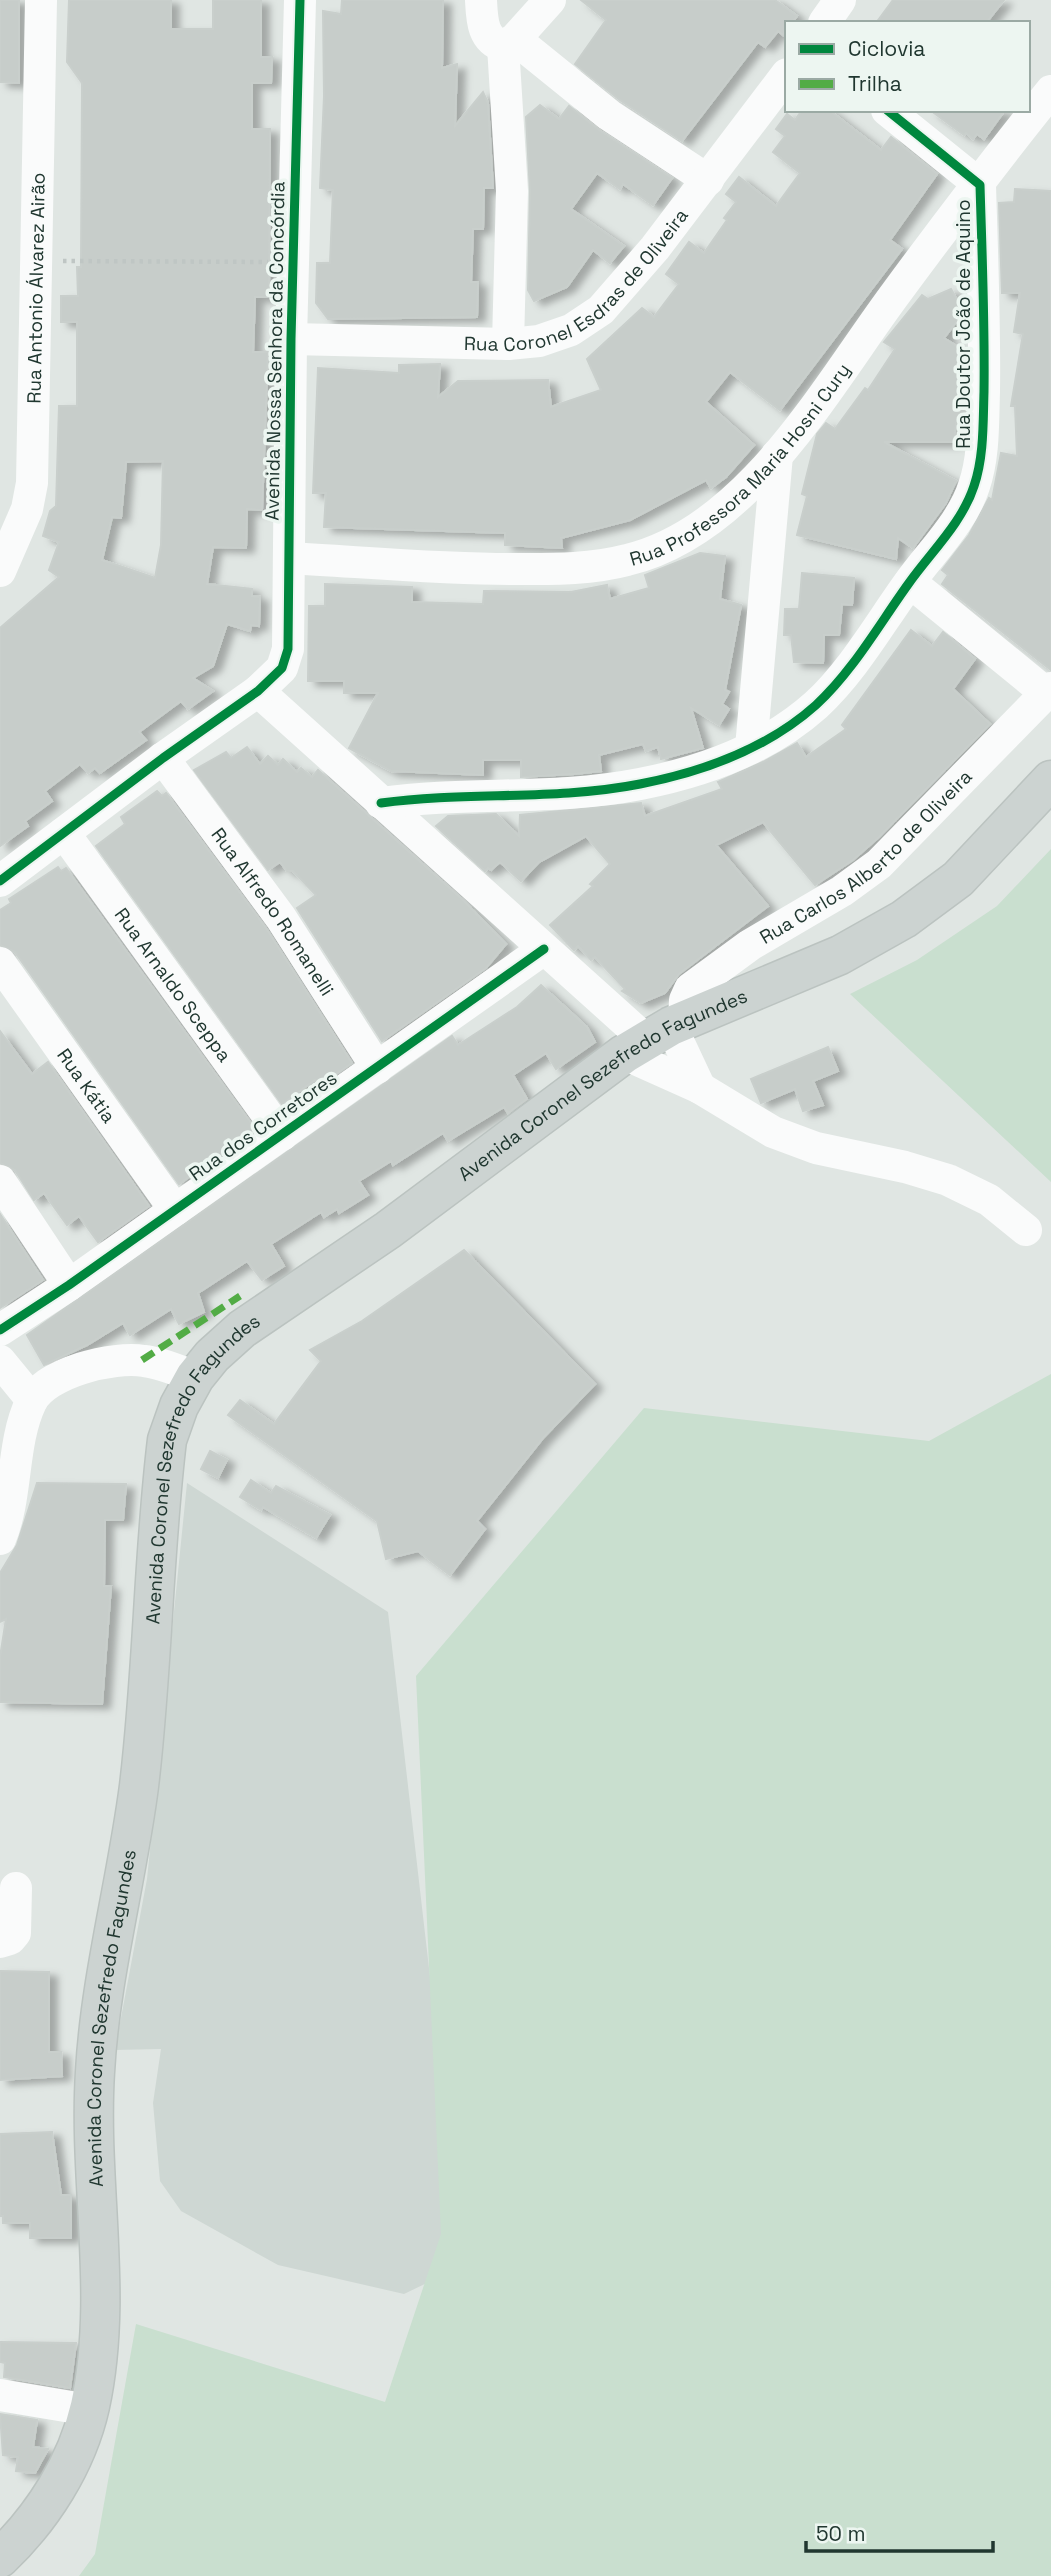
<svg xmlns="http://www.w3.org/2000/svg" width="1051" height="2576" font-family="'Space Grotesk',sans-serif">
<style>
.built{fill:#ced7d3}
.green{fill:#c9dfcf}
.building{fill:#c7cdca;stroke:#c9cfcc;stroke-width:2;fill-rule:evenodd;filter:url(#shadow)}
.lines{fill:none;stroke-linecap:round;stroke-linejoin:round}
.major-casing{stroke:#bbc3c0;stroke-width:41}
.path{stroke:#bfc6c4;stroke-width:4.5;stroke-dasharray:3.5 5;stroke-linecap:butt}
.minor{stroke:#fafbfb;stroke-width:32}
.major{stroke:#ccd3d1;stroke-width:38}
.quiet{stroke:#52ac45;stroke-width:7;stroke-dasharray:14 7;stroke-linecap:butt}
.cycleway-casing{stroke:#edf6f1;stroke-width:13}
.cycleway{stroke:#00873e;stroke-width:9}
.labels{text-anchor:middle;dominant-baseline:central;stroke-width:7;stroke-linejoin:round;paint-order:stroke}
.street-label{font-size:19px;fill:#203730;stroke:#edf6f1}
</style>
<defs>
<filter id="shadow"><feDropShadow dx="8" dy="4.5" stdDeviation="3.5" flood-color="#0004"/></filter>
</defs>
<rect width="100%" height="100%" fill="#e0e6e3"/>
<!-- built -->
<path class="built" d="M187,1483L388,1612L452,2168L445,2255L431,2281L404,2294L278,2265L181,2211L160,2181L153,2103L161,2049L115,2050L147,1879Z"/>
<!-- green -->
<path class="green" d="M1051,849V1182L850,994L917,960L997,906Z
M1051,1374V2576H79L95,2554L136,2324L385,2402L441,2234L416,1676L644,1408L929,1441Z"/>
<!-- building -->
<path class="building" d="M0,0H19V83L0,82Z
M69,0H171V29H213V0H261V57H272L271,83H252V129H270L269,297H255L253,352H268L262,510L247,509L246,548L213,547L207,584L252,589V596L260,597L259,626L251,625L250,631L227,624L213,666L193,678L213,691L188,709L181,701L139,732L146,740L100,773L95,768L88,773L80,764L45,791L52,801L25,821L28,826L0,846V628L59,577L49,570L59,542L43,536L50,511L56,506L59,406H77V322H61V296H78L77,267H81L82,83L67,62ZM163,461L161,545L155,578L102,560L112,517L121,518L126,462Z
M342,0H443L442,68L457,64L455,126L483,92L488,103L493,188H484L483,229H473L471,282H478L477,317L328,319L316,303L317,263H330L333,190L320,188L324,96L323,11L341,14Z
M581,0H775L797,16L792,23H787L783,35L778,31L765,47L758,42L682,141L620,100L575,64L606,20Z
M893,0H1004L986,23H876Z
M540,105L559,119L569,106L599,130L672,178L653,205L623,184L620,189L597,173L571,209L624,246L610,263L593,250L567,287L534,301L528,290L530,191L526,117Z
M802,110H829L881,150L891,137L937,174L890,240L902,249L780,410L730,372L706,402L754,445L726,477L711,488L706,480L630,520L561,538L562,548L505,545V533L324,527L326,493H313L318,368L399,373V365L440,364L438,397L458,381L548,380L551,407L601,390L587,359L642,308L654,317L679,284L666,274L689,242L704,253L727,220L724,218L736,202L726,194L739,177L776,206L800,173L773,152L785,136L776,129L787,114L795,120Z
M930,110H1005L984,139L977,134L973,139L966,133L964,135Z
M1015,189L1051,191V670L942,584L948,575L942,570L969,535L989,498L992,500L1001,453L1017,456L1015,406H1011L1023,334L1014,332L1020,293H1002L999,203L1014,202Z
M951,289L964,312L944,338L966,352L965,429L956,423L954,442H884L956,481L946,503L913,548L898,538L896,559L797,535L807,496L802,494L817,434L826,423L835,429L865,388L868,390L895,349L884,342L922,295L928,299Z
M700,553L725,556L720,599L741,605L725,690L729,692L722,704L729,709L719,725L691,708L703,748L661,759L658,747L646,751L643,744L599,755L601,771L574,774L521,777V760H483V775L391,771L349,748L378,693H344V681H308L309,606H325V584L412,587V602L483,604L484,591L571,592L607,585L610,599L649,588L645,575Z
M802,573L854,578L852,605L842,604L839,635H824L823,663L794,662L791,635H784L785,609H799Z
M911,630L932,646L943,632L975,659L953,689L990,724L879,837L853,860L815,885L763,822L716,845L768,906L679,974L665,993L641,1003L622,991L625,989L595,957L591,960L578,946L574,950L550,925L593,886L590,884L610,864L586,836L539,862L521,881L500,862L491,870L488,868L485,871L436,826L448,816L496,814L519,836L520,815L641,803L645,816L722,789L718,782L763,762L797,743L806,757L846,729L842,725Z
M247,747L260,764L268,756L278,765L283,759L297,772L301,768L312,777L318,770L464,901L506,944L486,968L382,1041L297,908L316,895L293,871H287L280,862L268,870L194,770L226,752L231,758Z
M157,791L162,796L166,793L266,928L352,1063L319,1086L315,1080L282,1104L96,846L125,824L121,817Z
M58,867L61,871L66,868L256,1130L179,1184L15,952L0,945V910L11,903L9,899Z
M541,985L587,1027L595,1042L556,1069L546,1053L513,1075L527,1099L508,1113L504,1107L448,1141L443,1133L393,1165L391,1161L359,1181L368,1195L339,1213L337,1209L324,1217L321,1212L271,1244L284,1266L262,1280L247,1261L198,1293L204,1312L179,1324L171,1309L130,1335L123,1323L87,1345L44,1365L27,1335L452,1036L458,1045L517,1007Z
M0,1031L32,1074L48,1062L149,1206L98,1242L79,1216L67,1225L44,1193L34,1200L15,1170L0,1163Z
M828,1047L838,1071L813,1081L823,1105L803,1111L795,1089L761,1103L751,1079Z
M0,1214L43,1280L0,1308Z
M464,1250L595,1384L544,1437L477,1521L485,1529L450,1575L418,1551L386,1559L377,1521L228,1415L240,1400L274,1424L321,1361L310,1350L362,1321Z
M210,1451L227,1460L218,1478L201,1469Z
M251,1480L271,1493L276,1486L330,1515L316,1538L263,1507L261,1510L240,1497Z
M37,1483L126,1484L123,1520H105L104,1586H111L102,1704L0,1702V1657L6,1619L0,1622V1573L17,1545Z
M0,1971L49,1972V2052H61L62,2076L0,2080Z
M52,2132L61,2195H71V2238H30V2223H3V2216H0V2134Z
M0,2342L76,2343L70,2388L4,2377L5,2363L0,2362Z
M0,2414L37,2420L33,2447L48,2449L35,2473L16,2471L18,2457L3,2455Z"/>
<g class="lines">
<defs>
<g id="major">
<path id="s8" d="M0,2558C42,2518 77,2464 90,2406C114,2296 88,2183 95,2072C100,1978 127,1880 139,1786C153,1671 153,1555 167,1440L179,1406L195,1377L212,1356L242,1329L388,1230L624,1054L671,1026L840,955L904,919L958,879L1051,780"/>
</g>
</defs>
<!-- major casing -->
<use href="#major" class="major-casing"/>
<!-- path -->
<path class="path" d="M63,261L268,262"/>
<!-- minor -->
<g class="minor">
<path d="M481,0C482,19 482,40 503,46"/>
<path d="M824,23L840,0"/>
<path d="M515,39L609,115L708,180"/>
<path d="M503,46L512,191L508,344"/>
<path d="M503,46L515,39L550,0"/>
<path id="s1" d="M291,339L508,344L539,341L571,330L601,310L655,248L787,74"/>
<path id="s2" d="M289,558C363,562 437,569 511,569C550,569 589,570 627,560C749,531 826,387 896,293C946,225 998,157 1051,91"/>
<path id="s3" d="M0,571L27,509L32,483L41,0"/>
<path d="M910,582L1046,693"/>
<path d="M258,691L647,1041"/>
<path d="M751,748L777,455"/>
<path id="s4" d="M163,758L281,918L377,1068"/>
<path d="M381,803C467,791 554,801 640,784C702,772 768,748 816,705C853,671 880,623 909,583C931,552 962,523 974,486C984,457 983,423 984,392C985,323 982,254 980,185L887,110"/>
<path id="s5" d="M64,833L282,1135"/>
<path d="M0,881L163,758L258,691L282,668L288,649L291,339L300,0"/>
<path id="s6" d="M0,963L175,1210"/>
<path id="s7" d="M684,1021L685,1000L690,989L750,945L842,891L879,864L1051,688"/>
<path d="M671,1026L700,1088"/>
<path d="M624,1054L700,1088L773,1132L816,1148L905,1167L948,1180L989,1200L1026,1230"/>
<path d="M0,1181L69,1285"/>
<path d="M0,1330L69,1285L544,949"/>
<path d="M0,1361L32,1400"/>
<path d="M0,1539C18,1496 11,1444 31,1402C46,1372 113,1356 144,1361C162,1363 179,1371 195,1377"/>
<path d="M0,1942L10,1939L15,1933L16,1888"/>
<path d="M0,2395L89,2410"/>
</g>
<!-- major -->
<use href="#major" class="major"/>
<!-- quiet -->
<path class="quiet" d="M142,1360L240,1296"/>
<defs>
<path id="cycleway" d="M381,803C467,791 554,801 640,784C702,772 768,748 816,705C853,671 880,623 909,583C931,552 962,523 974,486C984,457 983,423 984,392C985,323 982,254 980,185L887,110
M0,881L163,758L258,691L282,668L288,649L291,339L300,0
M0,1330L69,1285L544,949"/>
</defs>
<!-- cycleway casing -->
<use href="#cycleway" class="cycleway-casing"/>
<!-- cycleway -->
<use href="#cycleway" class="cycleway"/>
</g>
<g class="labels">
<!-- street labels -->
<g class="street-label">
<text stroke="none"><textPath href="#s1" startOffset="310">Rua Coronel Esdras de Oliveira</textPath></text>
<text stroke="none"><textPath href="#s3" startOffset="289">Rua Antonio Álvarez Airão</textPath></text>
<text transform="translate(963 324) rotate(-90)">Rua Doutor João de Aquino</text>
<text transform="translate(275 351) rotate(-89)">Avenida Nossa Senhora da Concórdia</text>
<text stroke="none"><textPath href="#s2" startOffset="490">Rua Professora Maria Hosni Cury</textPath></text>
<text stroke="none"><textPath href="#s7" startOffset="254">Rua Carlos Alberto de Oliveira</textPath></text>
<text stroke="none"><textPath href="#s4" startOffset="189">Rua Alfredo Romanelli</textPath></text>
<text stroke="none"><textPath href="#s5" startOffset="187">Rua Arnaldo Sceppa</textPath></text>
<text stroke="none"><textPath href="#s8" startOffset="1724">Avenida Coronel Sezefredo Fagundes</textPath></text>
<text stroke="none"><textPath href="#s6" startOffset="150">Rua Kátia</textPath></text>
<text transform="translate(263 1126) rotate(-35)">Rua dos Corretores</text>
<text stroke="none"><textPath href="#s8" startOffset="1136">Avenida Coronel Sezefredo Fagundes</textPath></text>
<text stroke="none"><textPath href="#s8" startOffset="569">Avenida Coronel Sezefredo Fagundes</textPath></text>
</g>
</g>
<!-- legend -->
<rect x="785" y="21" width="245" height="91" fill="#edf6f1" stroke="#9baaa4" stroke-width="2"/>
<rect x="799" y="44" width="35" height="10" fill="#00873e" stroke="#9baaa4" stroke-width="2"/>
<text x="848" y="56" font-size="21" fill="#203730">Ciclovia</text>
<rect x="799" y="79" width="35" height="10" fill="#52ac45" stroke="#9baaa4" stroke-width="2"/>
<text x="848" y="91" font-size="21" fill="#203730">Trilha</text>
<!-- scale -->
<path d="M806 2541v10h187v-10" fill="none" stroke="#203730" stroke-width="3.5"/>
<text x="816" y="2541" font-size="21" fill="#203730" stroke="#edf6f1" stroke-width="5" paint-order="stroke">50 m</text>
</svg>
